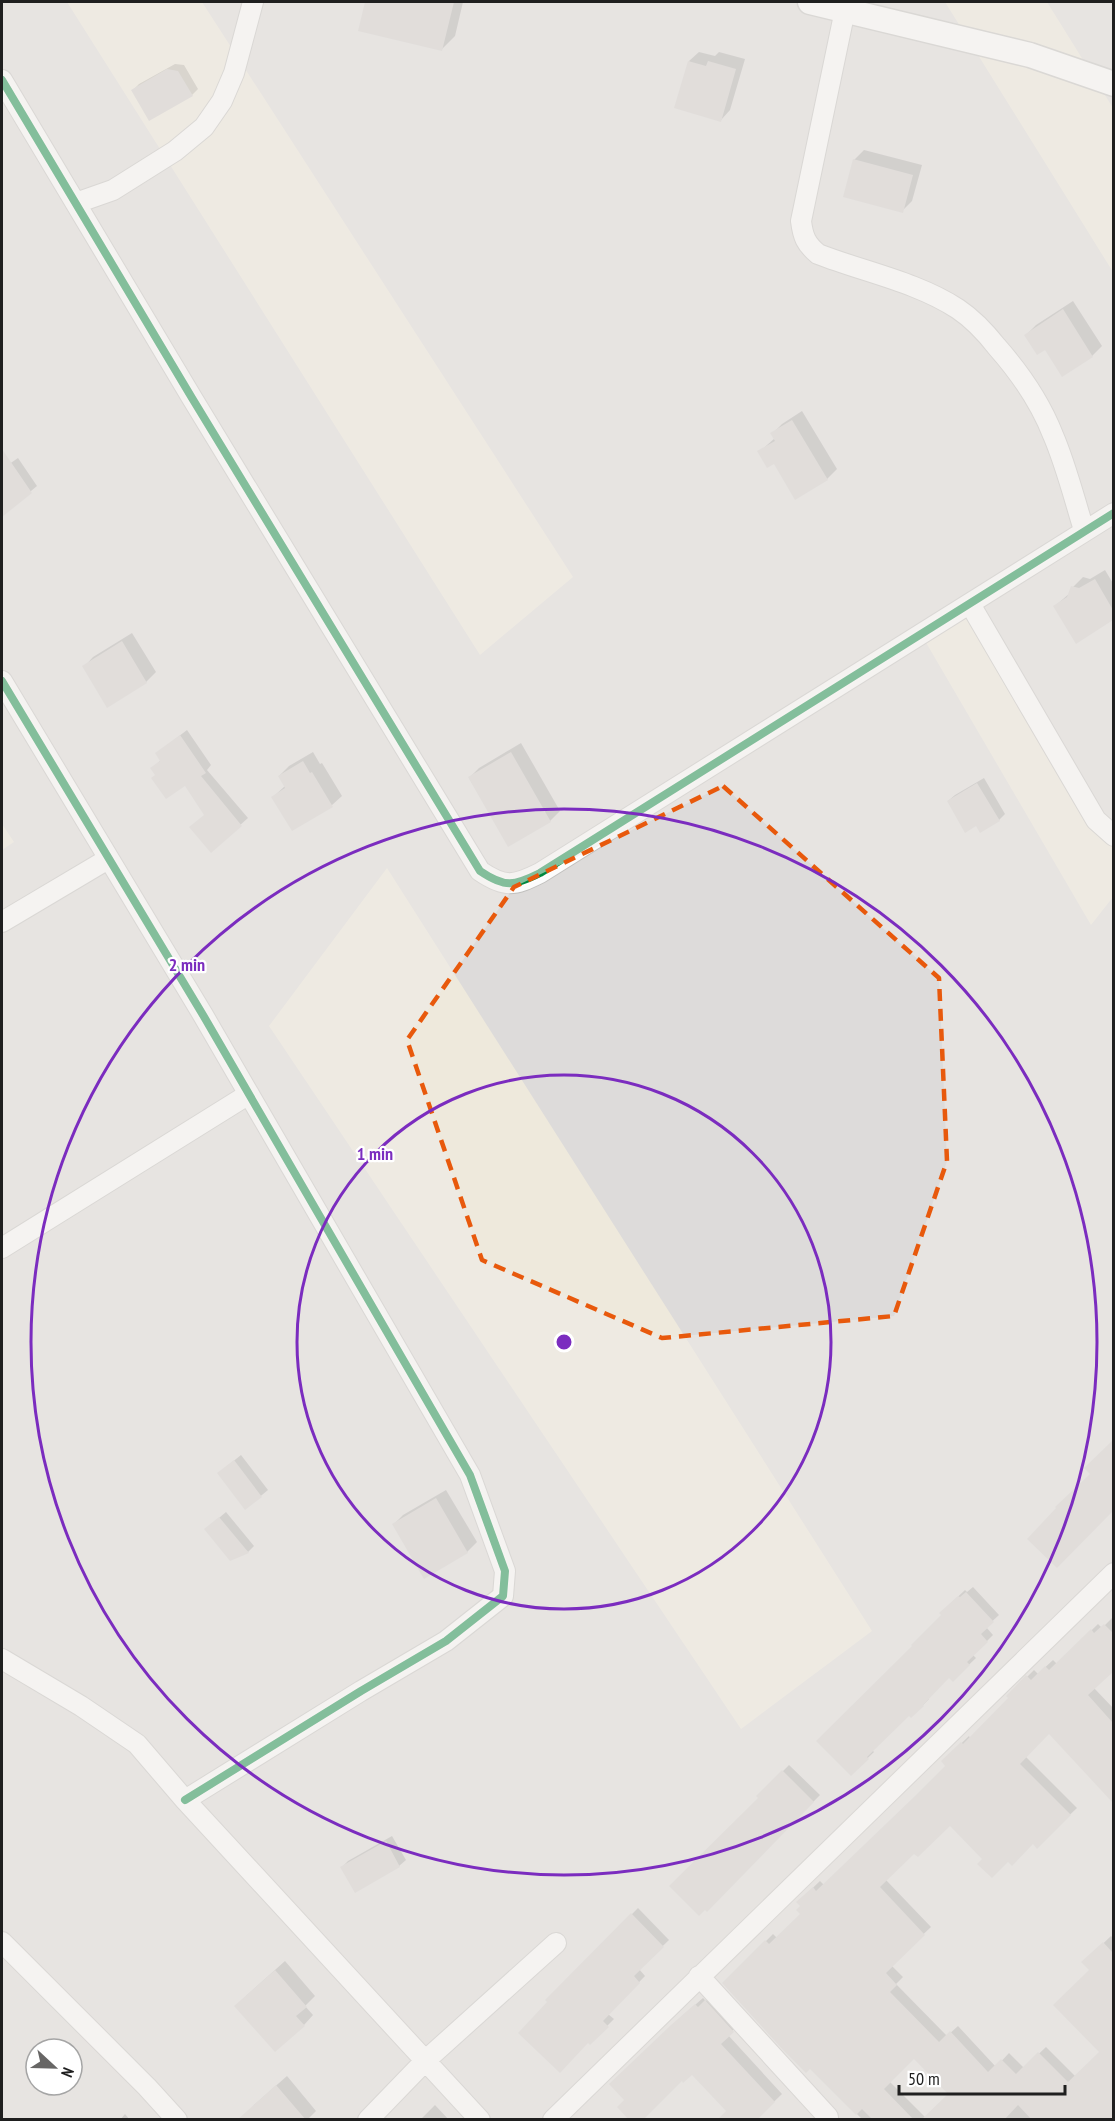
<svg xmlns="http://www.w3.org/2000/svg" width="1115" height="2121" font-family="'PT Sans Narrow',sans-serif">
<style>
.residential{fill:#dddbda;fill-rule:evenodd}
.farmland{fill:#eee9dc}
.shadow{fill:#0003;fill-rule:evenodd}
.building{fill:#d0cdcb}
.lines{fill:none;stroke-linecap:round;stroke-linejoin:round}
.minor-casing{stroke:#c1c0be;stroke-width:22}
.tertiary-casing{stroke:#c1c0be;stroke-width:27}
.minor{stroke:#fcfcfc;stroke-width:20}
.tertiary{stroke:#fcfcfc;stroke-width:24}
.cycleway-casing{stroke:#fff;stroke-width:11}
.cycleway{stroke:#00873e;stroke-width:8}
.marked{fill:none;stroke:#e8590c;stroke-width:4.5;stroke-dasharray:12 8;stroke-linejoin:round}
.ring{fill:none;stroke:#7b2cbf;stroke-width:3}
.centre{fill:#7b2cbf;stroke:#fff;stroke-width:3}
.ring-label{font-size:18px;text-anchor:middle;font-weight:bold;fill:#7b2cbf;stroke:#fff;stroke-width:4.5;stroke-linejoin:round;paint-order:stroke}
</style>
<rect width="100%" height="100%" fill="#eeebe8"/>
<!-- residential -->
<path class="residential" d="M2,2H1113V2119H2ZM36,2049H72V2085H36Z"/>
<!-- farmland -->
<path class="farmland" d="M67,2H202L573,577L480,655Z
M945,2H1047L1113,108V272Z
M964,610L1113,840V897L1091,925L921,634Z
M2,824L14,842L2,850Z
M387,868L872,1631L741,1729L269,1026Z"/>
<!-- shadow -->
<path class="shadow" d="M366,2H463L455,36L442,49L360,30Z
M699,52L715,56L719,52L745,59L730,110L721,120L689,61Z
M175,64L184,65L198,89L192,95L133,90L139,84Z
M864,150L922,165L912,201L902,211L854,160Z
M1073,301L1102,346L1092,356L1062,375L1045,348L1026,335L1036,325Z
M802,411L837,469L827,479L775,462L759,452L775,438L772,434L782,424Z
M18,458L37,486L2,515V469Z
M1105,570L1114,585V619L1076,642L1055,606L1070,593L1073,587L1083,577L1090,579Z
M132,633L156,672L146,682L108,706L84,667L93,657Z
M187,730L211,765L207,770L248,818L211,851L206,814L185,784L157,774L152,768L161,760L157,753Z
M521,743L560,811L550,821L509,845L469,778L479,768Z
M313,752L320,764L322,763L342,796L332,805L292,829L273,797L285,786L279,776L289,766Z
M984,778L1005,814L999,820L948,801L955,795Z
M1114,1442V1509L1057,1566L1092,1474L1086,1468Z
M241,1455L268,1490L246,1508L226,1467Z
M446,1490L477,1542L467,1552L393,1525L403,1515Z
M226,1512L254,1546L248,1552L213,1523Z
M973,1587L999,1615L986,1627L993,1635L973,1655L976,1658L953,1680L949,1676L928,1698L929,1699L923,1705L909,1714L872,1750L874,1752L851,1774L947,1607L965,1590L967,1592Z
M1112,1618L1114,1670L1094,1688L1114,1709V1792L1109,1796L1049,1732L1025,1756L1077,1808L1037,1846L1033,1842L1008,1860L984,1858L950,1824L914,1851L886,1880L931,1927L891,1965L903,1977L896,1984L947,2036L958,2026L996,2067L1009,2053L1024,2068L1046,2047L1075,2076L1101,2052L1090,1956L1111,1936L1114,1939V2006L1111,2008L1114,2011V2120H863L724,1983L773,1934L777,1938L802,1914V1906L798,1902L820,1881L824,1885L947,1766L943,1761L969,1736L970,1738L1010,1698L1008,1696L1034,1670L1038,1674L1053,1660L1057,1664L1098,1624L1102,1628ZM915,2057L950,2093L925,2117L890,2082Z
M789,1765L820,1795L707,1910L760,1798L758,1796Z
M392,1836L406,1860L399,1866L342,1867L348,1861Z
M638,1908L669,1940L639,1969L645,1976L608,2014L614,2019L590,2043L547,2000Z
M285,1961L315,1996L305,2006L313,2015L304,2025L246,1996Z
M713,1994L740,2023L728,2035L782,2094L755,2120L692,2073L682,2079L626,2100L680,2018L703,1998L706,2001Z
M287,2076L316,2111L307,2120H248L254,2105Z
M435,2105L449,2120H420Z
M125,2114L130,2120H120Z"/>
<!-- building -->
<path class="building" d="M365,2H454L442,51L358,31Z
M688,61L706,66L708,61L736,69L721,122L674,108Z
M167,69L178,71L193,96L149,121L131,90Z
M853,159L913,175L903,213L843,197Z
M1063,309L1093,357L1062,377L1045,350L1037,355L1024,335Z
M792,420L828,480L795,500L774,464L767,468L757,451L775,441L770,433Z
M2,449L32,493L2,517Z
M1095,579L1113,610V620L1076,644L1053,606L1067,597L1071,586L1079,588Z
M122,641L147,683L107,708L82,666Z
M180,735L206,773L201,776L242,826L211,853L189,827L204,815L185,786L166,799L151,778L155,775L150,768L160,761L155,753Z
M511,752L551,822L508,847L468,777Z
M303,761L310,773L312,772L333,807L292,831L271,797L285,788L278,776Z
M977,783L1000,821L980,833L976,826L965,833L947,801Z
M1113,1440V1511L1057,1568L1027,1539L1056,1508L1055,1507L1090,1474L1084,1468Z
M234,1460L262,1497L245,1510L217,1473Z
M436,1498L468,1553L424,1579L392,1524Z
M219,1517L249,1553L230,1561L204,1529Z
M966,1592L994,1622L981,1634L988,1642L967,1662L970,1665L953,1682L949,1678L923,1705L924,1706L911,1718L909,1716L867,1757L869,1759L851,1776L816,1741L912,1646L911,1645L941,1615L939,1613L958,1596L960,1597Z
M1104,1624L1113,1633V1672L1088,1695L1113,1723V1803L1049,1734L1020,1764L1071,1815L1037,1849L1033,1844L1012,1866L1008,1862L992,1878L977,1864L982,1859L950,1826L918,1857L914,1854L880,1887L925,1935L886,1973L897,1985L890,1992L939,2042L950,2031L988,2072L1001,2059L1016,2074L1038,2052L1068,2082L1099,2052L1053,2005L1089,1970L1081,1962L1103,1942L1113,1953V2120H1032L1018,2105L1004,2120H921L948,2094L914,2059L884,2089L914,2120H873L862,2109L856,2115L810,2069L806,2073L784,2051L722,1983L765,1940L769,1944L800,1914L796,1910L800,1906L796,1902L813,1887L816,1891L915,1796L945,1766L941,1761L961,1742L963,1744L1008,1698L1006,1696L1026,1675L1031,1680L1045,1666L1049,1670L1091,1629L1094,1633Z
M782,1770L814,1802L707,1912L705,1910L699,1916L669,1886L758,1798L756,1796Z
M386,1841L400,1867L355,1893L340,1867Z
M631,1913L664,1947L634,1976L640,1983L603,2021L609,2027L590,2045L588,2043L560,2073L518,2033L547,2002L545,2000Z
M275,1970L307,2007L296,2016L305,2026L275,2052L234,2006Z
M705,2000L734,2032L721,2044L775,2102L757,2120H717L726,2111L692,2075L683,2083L682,2081L643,2120H629L617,2107L624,2100L609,2084L671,2025L695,2004L698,2007Z
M276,2085L306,2120H237Z"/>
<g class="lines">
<defs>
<path id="minor" d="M845,10L801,221C803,237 806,244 818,254C864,272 917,282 958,309C973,319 986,333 997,347C1020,373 1040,402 1053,435C1066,465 1074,498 1084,530
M2,80L192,398L480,871C505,888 514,886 540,873L1114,513
M76,203L113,190L175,151L204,127L222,101L234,73L253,2
M970,604L1096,820L1114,836
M2,681L203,1015L470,1475L505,1571L503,1596L446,1641L361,1691L185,1800
M2,922L108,859
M2,1248L249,1094
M2,1659L81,1706L137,1744L185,1800L480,2120
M2,1942L147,2087L177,2120
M699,1976L828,2117
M368,2120L426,2060L556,1943
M553,2120L1114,1573"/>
<path id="tertiary" d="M810,2L1030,55L1114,84"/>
</defs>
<!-- minor casing -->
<use href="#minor" class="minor-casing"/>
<!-- tertiary casing -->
<use href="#tertiary" class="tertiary-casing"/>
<!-- minor -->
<use href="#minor" class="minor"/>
<!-- tertiary -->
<use href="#tertiary" class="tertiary"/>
<defs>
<path id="cycleway" d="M2,80L192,398L480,871C505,888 514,886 540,873L1114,513
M2,681L203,1015L470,1475L505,1571L503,1596L446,1641L361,1691L185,1800"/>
</defs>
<!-- cycleway casing -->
<use href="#cycleway" class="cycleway-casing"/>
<!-- cycleway -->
<use href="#cycleway" class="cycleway"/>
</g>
<!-- marked area -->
<path d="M0 0H1115V2121H0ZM723,786L939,978L947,1161L894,1316L662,1338L482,1260L407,1040L514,887Z" fill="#eeebe8" fill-opacity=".55" fill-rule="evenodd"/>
<path class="marked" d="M723,786L939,978L947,1161L894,1316L662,1338L482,1260L407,1040L514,887Z"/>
<!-- distance rings -->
<g class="ring">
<circle cx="564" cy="1342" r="267"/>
<circle cx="564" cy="1342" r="533"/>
</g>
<circle cx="564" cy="1342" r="9" class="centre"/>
<g class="ring-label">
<text x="187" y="971">2 min</text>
<text x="375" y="1160">1 min</text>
</g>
<!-- border -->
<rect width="1115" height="2121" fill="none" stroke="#1f1f1f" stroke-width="6"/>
<!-- north arrow -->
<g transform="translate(54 2067) rotate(112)"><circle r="28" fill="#ffffff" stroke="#a5a5a5" stroke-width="1.5"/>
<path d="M0-4.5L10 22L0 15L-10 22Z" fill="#676665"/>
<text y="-9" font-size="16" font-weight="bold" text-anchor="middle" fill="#1f1f1f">N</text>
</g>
<!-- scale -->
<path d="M899 2085v9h166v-9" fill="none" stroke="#1f1f1f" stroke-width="3"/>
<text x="908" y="2085" font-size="18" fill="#1f1f1f" stroke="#ffffff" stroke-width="4.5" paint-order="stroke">50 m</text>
</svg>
